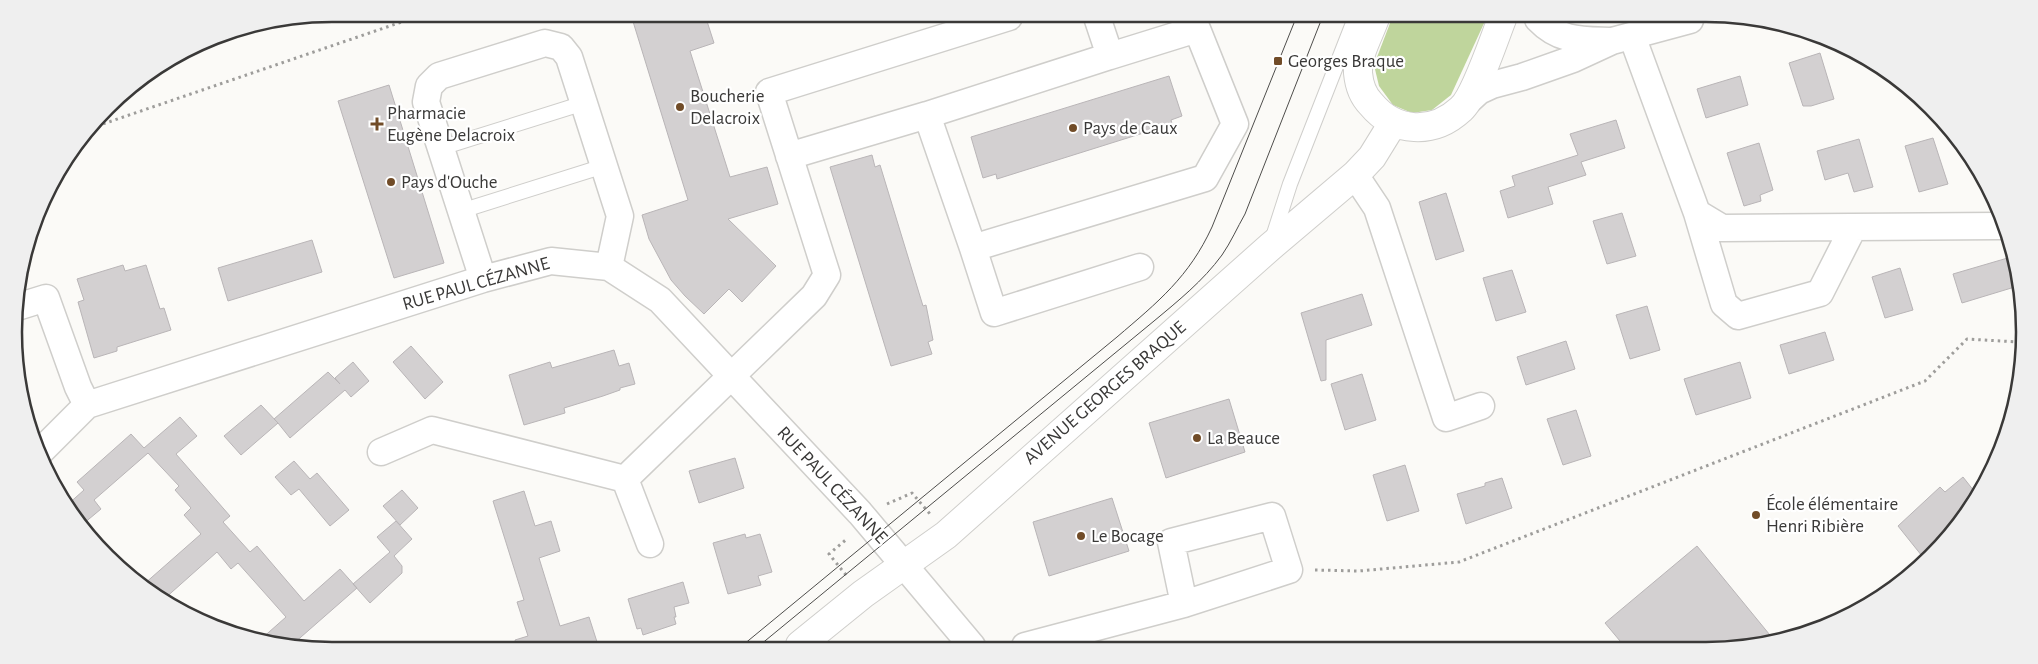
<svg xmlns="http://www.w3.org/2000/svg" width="2038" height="664" font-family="'Alegreya Sans',sans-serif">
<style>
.green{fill:#bfd59c}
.building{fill:#d3d0d1;stroke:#b9b5b7}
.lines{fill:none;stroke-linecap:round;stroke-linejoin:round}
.service-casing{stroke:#cfcecb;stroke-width:16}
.minor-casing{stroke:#cfcecb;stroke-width:29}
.tertiary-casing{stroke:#cfcecb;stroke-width:30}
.path{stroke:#9e9d9b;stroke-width:3;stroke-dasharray:2.5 4;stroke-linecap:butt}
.service{stroke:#fff;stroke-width:14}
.minor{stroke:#fff;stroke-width:26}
.tertiary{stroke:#fff;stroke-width:28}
.tram{stroke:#4e4d4b;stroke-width:1}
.poi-dot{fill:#714c28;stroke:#fff;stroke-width:2}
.labels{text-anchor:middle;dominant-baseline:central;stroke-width:4.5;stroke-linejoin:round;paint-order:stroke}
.poi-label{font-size:19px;fill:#3a3938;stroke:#fff;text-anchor:start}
.street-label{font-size:19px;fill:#3a3938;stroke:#fff}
.rim{fill:none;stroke:#3a3938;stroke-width:2.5}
</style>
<rect width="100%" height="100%" fill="#fbfaf7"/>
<!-- green -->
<path class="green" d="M1392,18L1486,19L1451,95L1432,110L1412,113L1393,105L1379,86L1374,65Z"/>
<!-- building -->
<path class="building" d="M631,15H705L714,43L690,51L730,177L767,167L778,204L728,219L776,266L742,302L729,289L704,314L685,296L671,280L649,239L642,215L688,200Z
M1820,53L1834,99L1811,106H1803L1789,63Z
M1169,76L1182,116L1171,120L1172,124L997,179L996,174L983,178L971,137Z
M1740,76L1748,105L1706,118L1697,89Z
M389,85L444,263L394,278L338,101Z
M1616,120L1625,148L1581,162L1586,175L1548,187L1553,204L1508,218L1500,191L1515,186L1512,176L1578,155L1570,134Z
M1933,138L1948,184L1919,192L1905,146Z
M1859,139L1873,187L1854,192L1848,173L1825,180L1817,151Z
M1759,143L1773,190L1760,195L1761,201L1744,206L1727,153Z
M872,155L875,167L880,165L923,306L926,305L933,340L928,342L932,354L891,366L830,167Z
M1446,193L1464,251L1436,260L1419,202Z
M1622,213L1636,256L1607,264L1593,221Z
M312,240L322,272L228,301L218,268Z
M2011,257L2018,279V286L1962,303L1953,274Z
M123,265L125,271L146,265L160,309L164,308L171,330L117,347V351L94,358L78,302L84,300L77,279Z
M1900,268L1913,310L1885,318L1872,277Z
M1512,270L1526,312L1496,321L1483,278Z
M1362,294L1372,325L1326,340V380L1321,381L1301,313Z
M1647,306L1660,350L1630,359L1616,315Z
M1825,332L1834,360L1789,374L1780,345Z
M1566,341L1575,369L1526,385L1517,357Z
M411,346L443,382L425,399L393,362Z
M614,350L619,366L629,363L635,384L620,388V390L603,396L564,408L565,413L524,425L509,375L550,362L552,368Z
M353,362L369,381L351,397L345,390L290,438L278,423L241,455L224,436L261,405L278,423L274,419L328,372L340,384L335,378Z
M1740,362L1751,398L1696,415L1684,379Z
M1362,374L1376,420L1345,430L1331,384Z
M1229,399L1245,452L1166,478L1149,423Z
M1576,410L1591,456L1563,465L1547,419Z
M180,417L197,436L176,454L230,516L223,522L250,552L257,546L304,601L340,569L357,588L293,644H270L260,640L286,617L238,563L231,569L217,552L163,600L155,596L143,585L201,534L184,515L191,508L175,490L179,486L148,453L94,500L101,509L83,524L67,508L66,506L84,490L77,482L131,434L144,448Z
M735,458L744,488L699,503L689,471Z
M294,461L310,479L317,473L349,510L330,526L299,489L291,495L275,477Z
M1405,465L1419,511L1387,521L1373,475Z
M1963,477L1978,496L1931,557L1926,561L1898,526L1940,487L1945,492Z
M1502,478L1512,508L1466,524L1457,494L1485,486V483Z
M402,490L418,508L400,525L383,506Z
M524,491L535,526L551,521L560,551L539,558L560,626L589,617L598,645H516L515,640L528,636L517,602L524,600L493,501Z
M1112,498L1129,551L1049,576L1033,522Z
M396,521L412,539L394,556L402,566V573L370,603L353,584L390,552L377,537Z
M745,534L746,538L760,534L772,572L758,576L761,585L728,594L713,543Z
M1697,546L1774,640L1748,647H1625L1605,623Z
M683,582L689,603L674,607L676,617H674L676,624L643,635L641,628L637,629L628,599Z"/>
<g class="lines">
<defs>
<path id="service" d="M441,148L584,103
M461,211L604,166
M1272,240L1290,184L1355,18"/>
<path id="minor" d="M1538,19C1559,41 1580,40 1609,41
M1632,36L1697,213L1722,228L2000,226
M1467,102L1479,91L1492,85L1522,77L1573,59L1612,41L1690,20
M927,115L1110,56
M789,156L927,115L973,248L1205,178L1235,124L1197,29L1110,56L1097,17
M1355,175L1377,208L1446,418L1481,406
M1697,213L1724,304L1738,316L1820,293L1853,228
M973,248L994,313L1140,267
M483,279L426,102L429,86L439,76L545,43L561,47L569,57L620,216L609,267
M17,307L46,298L78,387L87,405
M41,451L87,405L483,279L551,261L609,267L660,300L860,513L972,646
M381,452L432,430L625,479L814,296L827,275L769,92L1009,17
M625,479L650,544
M1025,646L1184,604L1289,570L1272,516L1171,542L1184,604"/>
<path id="tertiary" d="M1375,18C1369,35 1357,55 1358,73C1359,84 1363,96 1371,104C1395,133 1433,135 1461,109C1475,97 1494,39 1502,19
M800,645L863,594L946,535L1270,247L1355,175L1372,157L1393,123"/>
</defs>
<!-- service casing -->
<use href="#service" class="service-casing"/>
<!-- minor casing -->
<use href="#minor" class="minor-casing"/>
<!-- tertiary casing -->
<use href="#tertiary" class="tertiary-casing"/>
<!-- path -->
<path class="path" d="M97,126L425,14
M887,504L912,493L930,514
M1315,570L1359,571L1459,562L1925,381L1967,339L2018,342
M846,575L829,554L848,538"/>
<!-- service -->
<use href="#service" class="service"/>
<!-- minor -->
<use href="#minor" class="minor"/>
<!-- tertiary -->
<use href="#tertiary" class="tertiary"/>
<!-- tram -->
<path class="tram" d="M743,645L1117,337C1158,302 1189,277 1212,227L1296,18
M760,645L1154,321C1178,301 1203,281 1222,255C1231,242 1237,228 1245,214L1322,18"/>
</g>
<!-- markers -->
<g class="poi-dot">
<rect x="1273" y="56" width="10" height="10" rx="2.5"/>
<circle cx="680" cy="107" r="5"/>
<path d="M374.5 116.5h5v5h5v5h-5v5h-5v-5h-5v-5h5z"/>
<circle cx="1073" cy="128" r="5"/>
<circle cx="391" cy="182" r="5"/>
<circle cx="1197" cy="438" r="5"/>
<circle cx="1756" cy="515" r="5"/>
<circle cx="1081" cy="536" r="5"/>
</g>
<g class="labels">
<!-- poi labels -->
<g class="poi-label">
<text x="1288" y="61">Georges Braque</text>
<text x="690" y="96">Boucherie<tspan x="690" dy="22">Delacroix</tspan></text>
<text x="387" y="113">Pharmacie<tspan x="387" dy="22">Eugène Delacroix</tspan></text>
<text x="1083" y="128">Pays de Caux</text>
<text x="401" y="182">Pays d'Ouche</text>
<text x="1207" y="438">La Beauce</text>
<text x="1766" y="504">École élémentaire<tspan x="1766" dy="22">Henri Ribière</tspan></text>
<text x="1091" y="536">Le Bocage</text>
</g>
<!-- street labels -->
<g class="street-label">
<text transform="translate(476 284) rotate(-16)">RUE PAUL CÉZANNE</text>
<text transform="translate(1105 393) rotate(-41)">AVENUE GEORGES BRAQUE</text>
<text transform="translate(832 485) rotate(47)">RUE PAUL CÉZANNE</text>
</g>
</g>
<!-- crop -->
<path d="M0 0H2038V664H0ZM332 22H1706A310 310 0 0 1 2016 332V332A310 310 0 0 1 1706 642H332A310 310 0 0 1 22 332V332A310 310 0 0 1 332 22Z" fill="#efefef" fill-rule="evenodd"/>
<path class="rim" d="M332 22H1706A310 310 0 0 1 2016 332V332A310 310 0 0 1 1706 642H332A310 310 0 0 1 22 332V332A310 310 0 0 1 332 22Z"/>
</svg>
